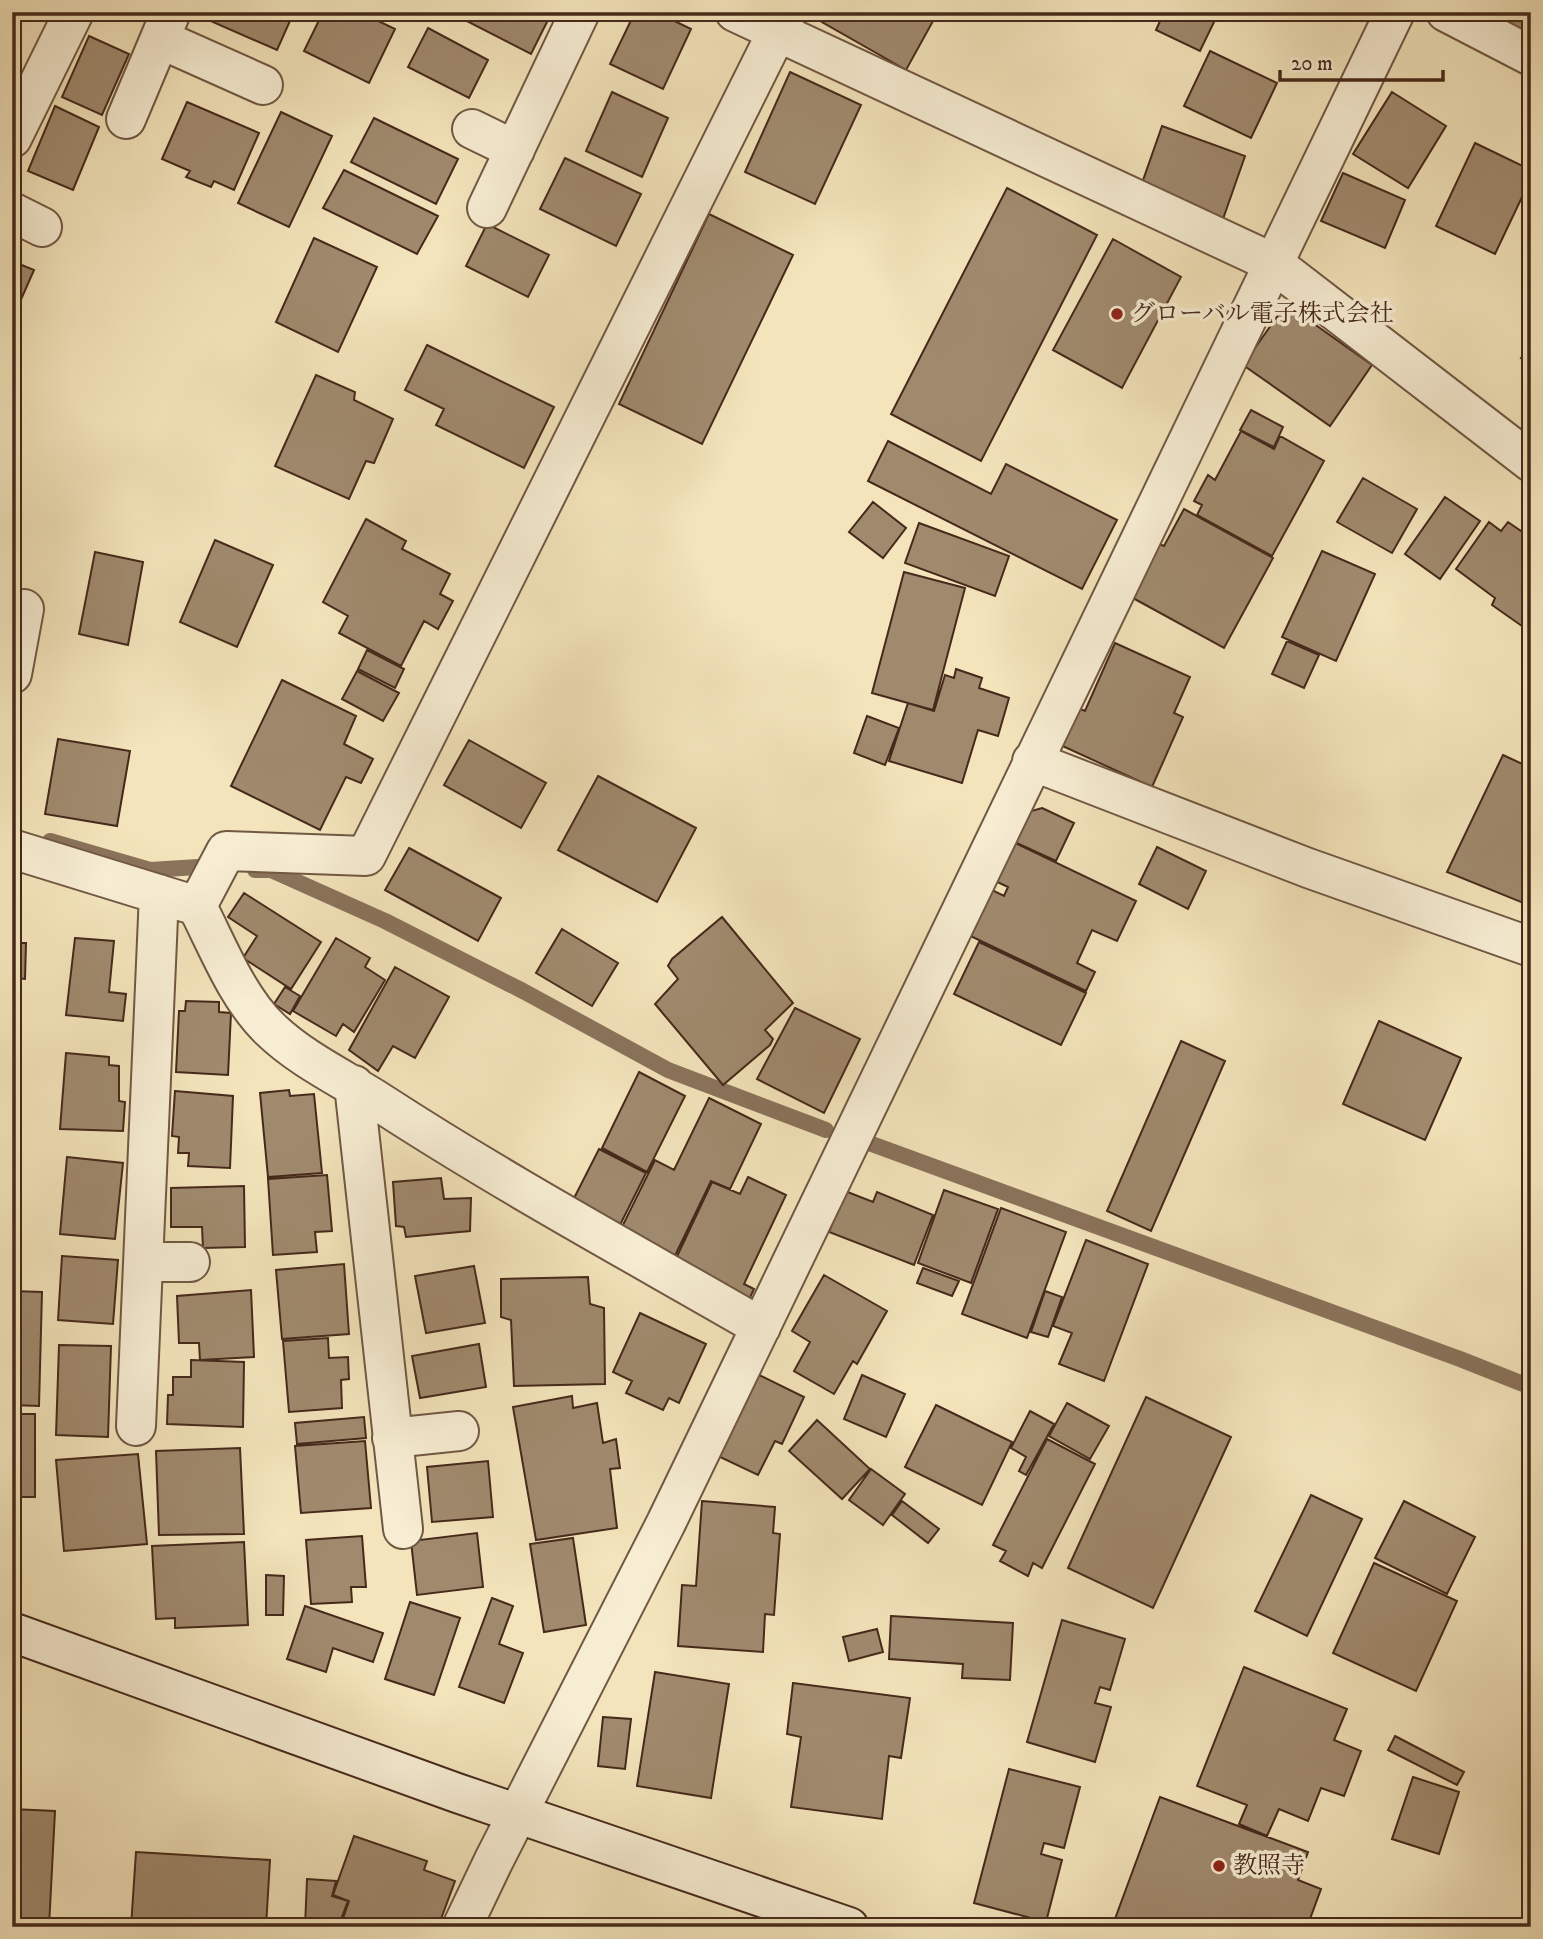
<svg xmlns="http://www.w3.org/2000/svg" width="1543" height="1939" font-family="'IM FELL DW Pica','Noto Serif JP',serif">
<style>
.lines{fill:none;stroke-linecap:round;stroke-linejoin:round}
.stream{stroke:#8a735b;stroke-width:16}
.building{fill:#a08a6e;stroke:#46291b;stroke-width:2}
.street-casing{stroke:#715843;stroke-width:42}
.secondary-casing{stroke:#46291b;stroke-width:42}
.street{stroke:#f7edd3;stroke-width:38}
.secondary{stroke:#f7edd3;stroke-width:38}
.poi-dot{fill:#8f2418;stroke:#f7edd3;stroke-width:2.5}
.labels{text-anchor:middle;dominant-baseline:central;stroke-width:7;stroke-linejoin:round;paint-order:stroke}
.poi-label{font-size:24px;fill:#46291b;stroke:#f7edd3;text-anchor:start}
</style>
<rect width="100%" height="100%" fill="#f3e4bb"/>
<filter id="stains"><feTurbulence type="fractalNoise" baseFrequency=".00286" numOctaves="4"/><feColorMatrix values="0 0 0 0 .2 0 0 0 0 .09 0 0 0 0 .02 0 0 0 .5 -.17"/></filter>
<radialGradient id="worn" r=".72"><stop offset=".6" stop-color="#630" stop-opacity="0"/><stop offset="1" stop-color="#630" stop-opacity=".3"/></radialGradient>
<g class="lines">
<!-- stream -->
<path class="stream" d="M50,841L150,870L198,867
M255,870H271L385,921L523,991L668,1070L826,1130
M869,1143L1460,1359L1531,1387"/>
</g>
<!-- building -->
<path class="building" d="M208,12H294L277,50L206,19Z
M323,12H349L362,19L364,14L395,29L369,83L304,51Z
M456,12H552L531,54L455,15Z
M635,12H656L691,29L663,89L610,64Z
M827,12H938L906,70L822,22Z
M1164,12H1200L1215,20L1200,51L1156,30Z
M1475,12H1531V23L1524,36Z
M428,28L488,60L469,98L408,67Z
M89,36L129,54L102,115L62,97Z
M1210,51L1277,83L1251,138L1184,106Z
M790,72L861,105L815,204L745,172Z
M612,92L668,118L642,177L586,151Z
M1392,92L1446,126L1408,188L1353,154Z
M187,102L259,133L234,190L214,181L211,187L186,177L190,171L162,159Z
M55,106L99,127L73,190L28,171Z
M281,112L332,136L289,227L238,203Z
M374,118L458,159L436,204L351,162Z
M1162,126L1245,156L1223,219L1140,189Z
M1475,143L1531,170V178L1495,254L1436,226Z
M565,158L641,194L616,246L540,209Z
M344,170L438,216L417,254L323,208Z
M1343,173L1405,200L1385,248L1321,221Z
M1007,188L1097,235L981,461L891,414Z
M709,214L793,255L702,444L619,404Z
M487,224L549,255L528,297L466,266Z
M314,238L377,267L338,352L276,322Z
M1113,239L1181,277L1122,388L1053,350Z
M12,261L34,270L12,320Z
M1286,304L1372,365L1330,426L1243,365Z
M427,345L554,407L524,468L436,425L444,409L405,390Z
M1531,346V365L1521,358Z
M316,375L355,392L354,400L393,419L374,463L366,461L349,499L275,466Z
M1251,410L1283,427L1274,447L1240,430Z
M1241,431L1274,449L1280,436L1324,461L1272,556L1197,515L1202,505L1194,501L1208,475L1215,480Z
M888,441L991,494L1006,464L1117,520L1082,589L868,481Z
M1363,478L1417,509L1392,553L1337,522Z
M1445,497L1480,521L1440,579L1405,554Z
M873,502L906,528L883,558L849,532Z
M1184,509L1273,558L1224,648L1131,597L1159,544L1164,546Z
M366,519L406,541L402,549L450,574L440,594L453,601L438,629L424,621L401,666L339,633L348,616L323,602Z
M1489,522L1501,531L1508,522L1531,538L1529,631L1492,605L1495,598L1456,569Z
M919,523L1009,556L995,596L905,563Z
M215,540L273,565L237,647L180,622Z
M1322,551L1375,574L1336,661L1282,637Z
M95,552L143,562L128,645L79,634Z
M904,572L965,588L933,710L872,693Z
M1287,641L1319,655L1304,688L1272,674Z
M1115,643L1190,677L1174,713L1183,717L1152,787L1056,743L1073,706L1085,711Z
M367,650L404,669L395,688L358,669Z
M956,669L982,678L979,688L1009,698L998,736L978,730L962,783L889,761L908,703L934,711L945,675L954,678Z
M357,671L399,693L383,721L342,699Z
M282,680L356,716L344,744L373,759L361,783L346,777L320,830L231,786Z
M867,716L899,728L885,765L854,753Z
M58,739L130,751L117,826L45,814Z
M469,740L546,783L521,828L444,785Z
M1503,755L1531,768V906L1447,872Z
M598,776L696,828L657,902L558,850Z
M1042,808L1074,823L1056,861L1006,838L1017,815Z
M1007,839L1136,901L1117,941L1092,930L1077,963L1095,972L1086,991L962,932L984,886L1004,896L1008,887L989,878Z
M1157,847L1206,871L1188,909L1139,884Z
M409,848L501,898L478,941L385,890Z
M244,893L321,942L291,989L243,958L257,936L228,917Z
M722,917L793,1003L765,1030L773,1039L770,1045L723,1085L655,1004L678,979L668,966L672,959Z
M562,929L618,963L592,1006L536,973Z
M75,938L114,941L109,992L126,994L123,1021L66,1015Z
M336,938L370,958L365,967L385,980L354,1032L343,1024L336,1036L293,1011Z
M979,942L1086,993L1061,1045L954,994Z
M12,943H26L25,979L16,978L14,1019H12Z
M395,967L449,997L415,1058L393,1046L378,1071L349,1050Z
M285,987L300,996L290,1014L274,1004Z
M186,1001L219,1002V1012L231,1013L228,1075L176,1072L179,1011H185Z
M795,1008L860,1039L824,1113L757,1079Z
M1379,1021L1461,1058L1425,1140L1343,1104Z
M1181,1041L1225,1061L1151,1231L1107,1211Z
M66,1053L109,1057V1065L119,1066V1101L125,1102L123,1131L60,1129Z
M639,1072L685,1096L647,1172L602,1148Z
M289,1090L290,1096L314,1094L322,1173L268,1177L260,1093Z
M175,1091L233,1096L230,1168L188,1166L189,1153H178L179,1137L172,1136Z
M709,1098L761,1124L730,1189L711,1181L671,1264L617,1237L655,1160L674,1170Z
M599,1149L646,1173L619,1227L571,1204Z
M67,1157L123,1163L115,1239L60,1234Z
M327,1175L332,1231L315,1232L317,1252L273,1255L268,1179Z
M748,1177L786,1195L744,1284L754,1289L747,1304L672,1267L712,1182L740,1194Z
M441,1178L444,1199L471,1198L470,1231L406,1237L404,1227L396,1226L393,1182Z
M244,1186L245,1247L203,1248L202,1227H171V1188Z
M944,1190L998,1209L971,1283L918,1263Z
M845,1191L873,1202L877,1192L933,1215L914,1265L829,1232Z
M1001,1208L1066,1232L1027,1338L962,1314Z
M1086,1240L1148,1264L1104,1381L1059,1364L1072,1333L1053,1326Z
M62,1256L118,1260L113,1324L58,1320Z
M344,1264L349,1334L282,1339L276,1270Z
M474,1266L485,1323L426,1333L415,1276Z
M923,1268L959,1281L952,1296L917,1283Z
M824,1275L887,1311L857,1364L853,1361L834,1394L794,1371L810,1342L792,1331Z
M588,1277L590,1304L604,1308L605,1384L514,1386L511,1320L501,1317V1279Z
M251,1290L254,1357L200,1360L199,1343H179L177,1296Z
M12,1291L42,1292L39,1406L12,1405Z
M1045,1291L1062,1297L1048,1337L1031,1332Z
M640,1313L706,1344L679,1403L669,1398L663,1410L626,1393L632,1381L613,1372Z
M328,1338L329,1358L348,1357L349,1379L341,1380L342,1408L289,1412L283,1341Z
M479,1344L486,1387L420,1398L412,1356Z
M59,1345L111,1346L108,1437L56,1435Z
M191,1360L244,1362L243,1427L167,1424L168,1395H173V1377H191Z
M757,1374L804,1397L782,1444L775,1441L758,1475L718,1456Z
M862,1375L905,1394L886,1437L844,1419Z
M572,1396L573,1408L597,1403L603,1443L616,1439L620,1468L610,1469L617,1528L536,1540L513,1407Z
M1146,1397L1231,1437L1153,1608L1068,1568Z
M1067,1403L1109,1426L1090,1459L1049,1436Z
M936,1405L1012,1442L982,1505L905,1467Z
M1030,1411L1054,1424L1026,1475L1019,1471L1026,1457L1011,1448Z
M12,1414H35V1497H12Z
M364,1417L366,1438L297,1444L295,1423Z
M817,1420L870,1469L842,1499L789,1451Z
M1047,1439L1095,1464L1042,1568L1033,1563L1028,1576L1000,1561L1006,1551L993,1545Z
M365,1441L371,1508L301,1513L295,1446Z
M240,1448L244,1534L159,1535L156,1451Z
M138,1454L147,1544L64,1551L56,1460Z
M488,1461L493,1517L432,1522L427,1467Z
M871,1469L905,1494L883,1525L849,1500Z
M1311,1495L1362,1519L1307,1636L1255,1611Z
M702,1501L775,1507L773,1533L780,1534L774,1615L765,1614L763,1652L678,1646L682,1585L696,1586Z
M902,1501L939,1529L928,1543L892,1515Z
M1404,1501L1475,1537L1447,1594L1375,1558Z
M477,1533L483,1587L417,1595L411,1541Z
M362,1536L366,1587H351L352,1602L311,1604L306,1540Z
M573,1538L586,1625L544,1632L530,1544Z
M244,1542L248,1625L175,1628V1618L156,1619L152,1546Z
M1374,1563L1457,1601L1416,1691L1333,1653Z
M266,1575L284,1576L283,1615H266Z
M492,1598L513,1606L499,1644L523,1653L504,1703L459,1687Z
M410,1602L460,1618L434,1695L385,1679Z
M305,1606L383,1633L373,1662L333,1648L326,1672L287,1659Z
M891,1616L1013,1623L1010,1680L962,1678L963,1664L889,1659Z
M1062,1620L1125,1639L1110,1690L1100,1687L1095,1703L1111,1707L1095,1762L1027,1742Z
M877,1629L883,1652L849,1661L843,1637Z
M1244,1667L1347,1709L1334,1740L1361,1751L1344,1796L1321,1788L1308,1821L1279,1809L1267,1836L1239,1824L1247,1805L1197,1786Z
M655,1672L729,1684L711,1798L637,1786Z
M793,1683L910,1698L901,1758L889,1756L882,1819L791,1807L801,1737L787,1734Z
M603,1717L631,1719L625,1769L598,1766Z
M1395,1736L1464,1772L1457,1785L1388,1750Z
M1009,1769L1080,1787L1064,1848L1044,1843L1041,1854L1062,1860L1046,1922L974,1903Z
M1413,1777L1459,1792L1439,1854L1392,1839Z
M1160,1797L1308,1852L1298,1880L1321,1889L1307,1927H1112Z
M12,1809L55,1811L49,1927H12Z
M354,1836L427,1861L424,1870L455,1881L438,1927H340L349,1901L333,1895Z
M136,1852L270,1860L266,1927H131Z
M307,1879L336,1881L332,1896L348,1901L338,1927H305Z"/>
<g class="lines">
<defs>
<path id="street" d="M735,12L1273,263L1531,462
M1446,12L1531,56
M160,39L263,85
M126,119L171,12
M472,129L515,150
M12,138L74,12
M487,208L580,12
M12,212L42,227
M12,674L24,609
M1032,761L1308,868L1531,947
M12,849L197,906C218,947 237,997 270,1029C302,1060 344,1079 381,1103C504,1183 633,1253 761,1327
M197,906L226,851L366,856L787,12
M354,1085L403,1529
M144,1262H190
M136,1426L159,894
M392,1438L459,1431
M462,1927L494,1860L666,1523L1395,12"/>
<path id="secondary" d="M12,1632L457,1793L849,1927"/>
</defs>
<!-- street casing -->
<use href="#street" class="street-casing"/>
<!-- secondary casing -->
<use href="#secondary" class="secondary-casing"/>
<!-- street -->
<use href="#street" class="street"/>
<!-- secondary -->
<use href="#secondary" class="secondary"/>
</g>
<!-- markers -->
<g class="poi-dot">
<circle cx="1117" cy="314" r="7"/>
<circle cx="1219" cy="1866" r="7"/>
</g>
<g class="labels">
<!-- poi labels -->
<g class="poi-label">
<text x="1131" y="314">グローバル電子株式会社</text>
<text x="1233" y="1866">教照寺</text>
</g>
</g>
<!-- margin -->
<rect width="1543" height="1939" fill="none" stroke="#f3e4bb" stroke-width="42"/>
<rect x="14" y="14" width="1515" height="1911" fill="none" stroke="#46291b" stroke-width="3.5"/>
<rect x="21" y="21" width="1501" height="1897" fill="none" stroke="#46291b" stroke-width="2"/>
<!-- scale -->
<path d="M1280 70v10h163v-10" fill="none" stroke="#46291b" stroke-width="3.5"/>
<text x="1291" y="70" font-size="21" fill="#46291b" stroke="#f7edd3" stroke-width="5" paint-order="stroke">20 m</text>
<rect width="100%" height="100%" filter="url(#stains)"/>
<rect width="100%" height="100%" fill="url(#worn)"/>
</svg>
